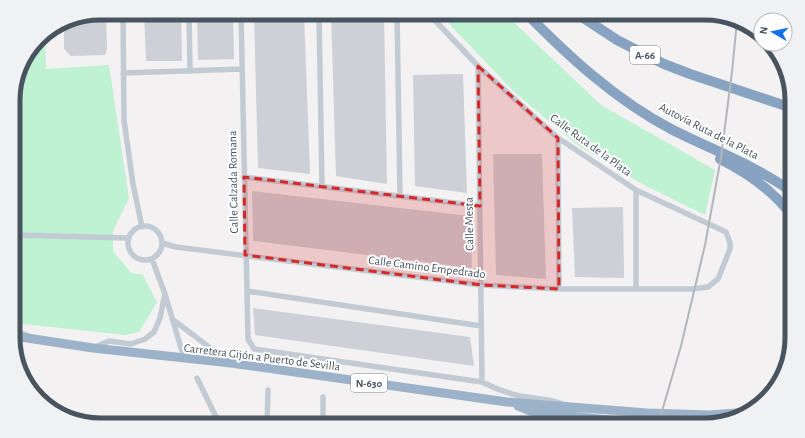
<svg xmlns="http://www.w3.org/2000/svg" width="805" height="438" font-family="'Alegreya Sans',sans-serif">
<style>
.green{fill:#bff1d3}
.building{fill:#cdd0d6}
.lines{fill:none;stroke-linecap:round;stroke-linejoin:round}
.minor{stroke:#c2cbd3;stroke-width:5.5}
.trunk{stroke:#9cb2c8;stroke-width:9}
.motorway{stroke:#88a3c1;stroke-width:10}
.rail{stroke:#b3b6bb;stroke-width:2}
.marked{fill:#d62828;fill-opacity:0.2;stroke:#d62828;stroke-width:3;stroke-dasharray:8 5;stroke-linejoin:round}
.labels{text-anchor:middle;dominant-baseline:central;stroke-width:4;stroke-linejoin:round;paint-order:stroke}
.shield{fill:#fff;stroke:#7f878f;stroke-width:1}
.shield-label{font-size:11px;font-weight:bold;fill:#48545f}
.street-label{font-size:12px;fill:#48545f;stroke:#fff}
.rim{fill:none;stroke:#48545f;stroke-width:5}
</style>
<rect width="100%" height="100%" fill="#f3f1f1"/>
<!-- green -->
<path class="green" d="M439,13H504L601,105L715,170L705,215L642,184L576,144L513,91Z
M45,33L46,69L109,65L129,198L113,231V251L131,273L143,275L157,302L139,332L125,335L14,323V89L22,61Z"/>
<!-- building -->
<path class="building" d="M100,13H106L107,49L105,55L71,56L64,49V21L67,20Z
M144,13H181L182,61H146Z
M197,13H233L234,59L198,60Z
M254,13H304L310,174L258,168Z
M331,13H384L387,184L336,176Z
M463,74L467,193L415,186L413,75Z
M493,154H542L546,279L496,275Z
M252,191L470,216L472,268L253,241Z
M623,207L624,278L575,277L572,208Z
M253,308L470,337L474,366L255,335Z"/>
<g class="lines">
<!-- minor -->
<path class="minor" d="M123,13L124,120L133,184L142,227
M189,13L190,71
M241,13L248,339L254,349L482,382C494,388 507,393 520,396C535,399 549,398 563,404
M319,13L322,186
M397,13L400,196
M478,66L482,382
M123,73L242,69
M558,138L559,289
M244,177L480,206
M636,190V288
M128 243a17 17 0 1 1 34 0a17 17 0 1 1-34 0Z
M14,235L129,238
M162,243L176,247L481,285L559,289H692L708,287L718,279L730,249V243L726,232L636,190L558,138L478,66L428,13
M152,259L165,294L184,358
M247,291L481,326
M172,319L229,362
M14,330L27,335
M95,347L109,341L131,344L145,339L154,332L160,318L165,294
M197,378L220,425
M267,425L268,390
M323,425V397"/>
<!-- trunk -->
<path class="trunk" d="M14,336L93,348L231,363L507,402L647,413L710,415L750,412
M518,406L533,412L656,425"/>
<!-- motorway -->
<path class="motorway" d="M526,13C569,57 616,100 671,129C712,150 753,164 792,192
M576,13L617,40L664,64L690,74L792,108
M720,159C748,173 773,190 792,216"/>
<!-- rail -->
<path class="rail" d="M658,425L681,346L705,245L721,157L732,72L737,21"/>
</g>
<!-- marked area -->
<path class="marked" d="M478,66L558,138L559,289L481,285L245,255L244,177L480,206Z"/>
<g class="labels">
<!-- shield labels -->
<g class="shield">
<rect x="630" y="46" width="30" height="18" rx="3"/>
<rect x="351" y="374" width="36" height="18" rx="3"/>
</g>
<g class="shield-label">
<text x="645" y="55">A-66</text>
<text x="369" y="383">N-630</text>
</g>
<!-- street labels -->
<g class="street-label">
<text transform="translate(709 131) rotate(27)">Autovía Ruta de la Plata</text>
<text transform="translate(591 145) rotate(36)">Calle Ruta de la Plata</text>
<text transform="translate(233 182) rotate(-91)">Calle Calzada Romana</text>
<text transform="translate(469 224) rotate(-91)">Calle Mesta</text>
<text transform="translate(427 267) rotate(7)">Calle Camino Empedrado</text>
<text transform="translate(262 357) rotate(7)">Carretera Gijón a Puerto de Sevilla</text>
</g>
</g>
<!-- crop -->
<path d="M0 0H805V438H0ZM100 20H705A80 80 0 0 1 785 100V338A80 80 0 0 1 705 418H100A80 80 0 0 1 20 338V100A80 80 0 0 1 100 20Z" fill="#f0f1f2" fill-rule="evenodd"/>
<path class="rim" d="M100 20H705A80 80 0 0 1 785 100V338A80 80 0 0 1 705 418H100A80 80 0 0 1 20 338V100A80 80 0 0 1 100 20Z"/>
<!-- north arrow -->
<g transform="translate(773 32) rotate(279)"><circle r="19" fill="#ffffff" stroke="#b6bbbf"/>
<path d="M0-3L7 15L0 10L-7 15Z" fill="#1470eb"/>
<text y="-6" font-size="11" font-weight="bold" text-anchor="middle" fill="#48545f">N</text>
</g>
</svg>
